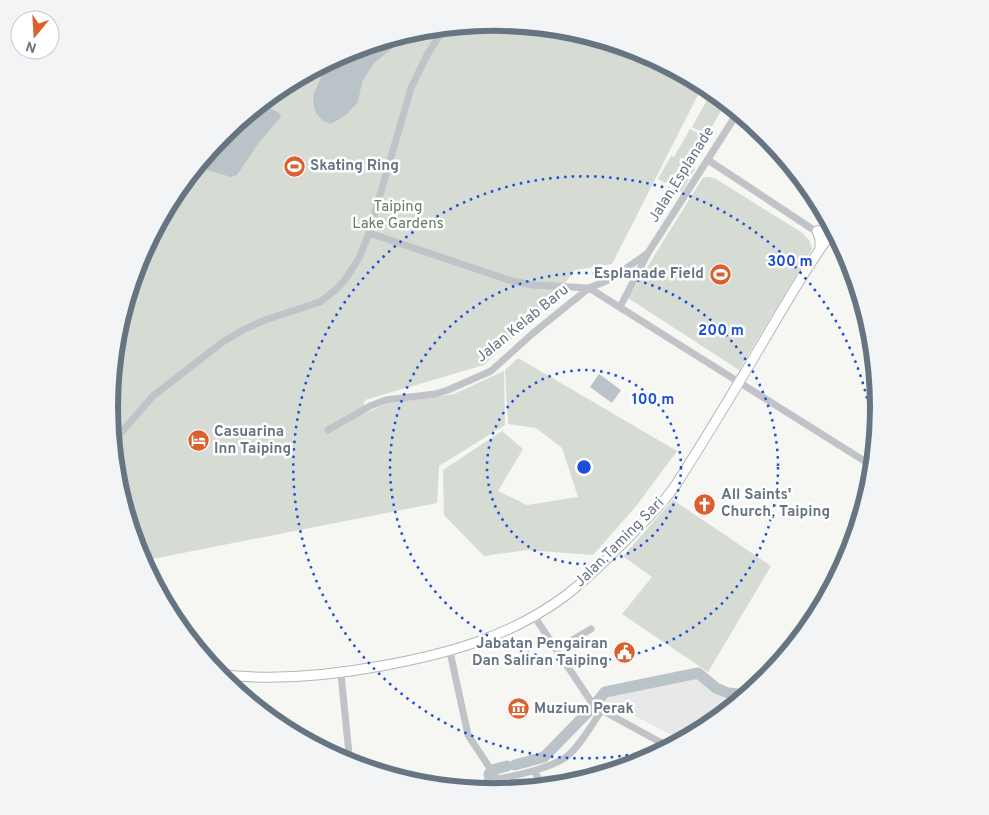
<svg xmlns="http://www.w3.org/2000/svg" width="989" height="815" font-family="Overpass,sans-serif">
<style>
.built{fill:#e7e8e7}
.green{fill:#d6dbd3}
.water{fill:#b9c3c8}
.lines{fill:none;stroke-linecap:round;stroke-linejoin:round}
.river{stroke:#b9c3c8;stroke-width:11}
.major-casing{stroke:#b3b7bb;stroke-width:11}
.minor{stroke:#c0c3c7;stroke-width:7}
.major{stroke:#fff;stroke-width:9}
.ring{fill:none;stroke:#1d4ed8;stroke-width:2.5;stroke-dasharray:2.5 5}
.labels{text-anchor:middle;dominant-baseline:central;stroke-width:5;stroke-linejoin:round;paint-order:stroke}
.poi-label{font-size:15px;font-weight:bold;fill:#677583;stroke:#fff;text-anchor:start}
.street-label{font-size:15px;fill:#677583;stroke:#fff}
.park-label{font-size:15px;fill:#697a65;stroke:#fff}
.rim{fill:none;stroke:#677583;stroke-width:6}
.centre{fill:#1d4ed8;stroke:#fff;stroke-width:2.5}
.ring-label{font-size:15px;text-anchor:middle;font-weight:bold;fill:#1d4ed8;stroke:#fff;stroke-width:5;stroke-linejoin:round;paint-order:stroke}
</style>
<rect width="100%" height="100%" fill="#f6f6f3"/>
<!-- built -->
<path class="built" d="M698,673L716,688L748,695L708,728L684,741L605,701L614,692Z"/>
<!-- green -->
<path class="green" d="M495,23L570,30L642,52L697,81L702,87L612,264L575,270L548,305L484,365L365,400L361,415L386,404L454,394L504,371L505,425L439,466L437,503L142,561L139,555L117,482L110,407L117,332L139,260L175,193L222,135L281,87L347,52L420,30Z
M709,96L725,104L707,135L692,127Z
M690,129L706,137L690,166L695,169L682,192L658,179L671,156L674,157Z
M705,177H709L716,179L801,232C807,237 811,241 812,249L739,370L628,298L702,179Z
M518,358L677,451L637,505L593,555L527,550L484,556L444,515L443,470L502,431L523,449L498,491L527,505L578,497L562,448L536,428L508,424L505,370Z
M673,500L771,566L708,672L622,614L652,577L623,556Z"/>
<!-- water -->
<path class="water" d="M412,32L374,63L362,82L358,102L346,115L331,124L323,121L316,113L314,107L313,96L323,73L351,51Z
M261,103L279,113L281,117L260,141L237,175L231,177L197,167L222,135Z
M599,374L621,390L612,403L590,387Z"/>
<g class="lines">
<!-- river -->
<path class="river" d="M597,702L605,692L698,673L716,688L728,693L748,695
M515,765L544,757L592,708
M492,770L507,766
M489,774L492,792"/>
<defs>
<path id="major" d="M820,249V239L817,231L833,229
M217,674C272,681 327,676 381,666C447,654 510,637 565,596C589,578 610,556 631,535C646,519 663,504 675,486C710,432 743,376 776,320C794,290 812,258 834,230"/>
</defs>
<!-- major casing -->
<use href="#major" class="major-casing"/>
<!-- minor -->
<path class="minor" d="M708,160L844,250
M369,233L512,281L533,285L589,288
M589,288L874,467
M620,307L647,255
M328,430L370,406L386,400L435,394L448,390L491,371L532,334L589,288L611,279L648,253L738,112
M113,442L153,396L224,341L245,329L265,320L320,302L334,291L345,280L359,258L369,233L411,88L427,55L445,27
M534,616L594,706L671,748
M557,649L591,629
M450,652L468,735L505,791
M341,674L350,764
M231,676L232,687
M534,771L544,788
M496,779C513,777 553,767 566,757C579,747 592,725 601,711
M413,783L426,781"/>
<!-- major -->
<use href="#major" class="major"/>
</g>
<!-- distance rings -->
<g class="ring">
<circle cx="584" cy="467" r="97"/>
<circle cx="584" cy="467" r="194"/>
<path d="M686 740A291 291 0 1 1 875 454"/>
</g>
<!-- icons -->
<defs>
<symbol id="stadium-disc" viewBox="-11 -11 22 22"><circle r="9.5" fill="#da602f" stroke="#fff"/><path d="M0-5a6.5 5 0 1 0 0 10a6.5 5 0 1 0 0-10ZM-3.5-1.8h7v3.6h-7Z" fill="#fff"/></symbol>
<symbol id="hotel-disc" viewBox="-11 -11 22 22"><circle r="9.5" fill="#da602f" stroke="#fff"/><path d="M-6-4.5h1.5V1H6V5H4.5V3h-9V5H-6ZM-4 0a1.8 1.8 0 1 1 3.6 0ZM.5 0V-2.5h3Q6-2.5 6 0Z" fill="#fff"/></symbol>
<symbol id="church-disc" viewBox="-11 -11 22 22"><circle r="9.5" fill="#da602f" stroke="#fff"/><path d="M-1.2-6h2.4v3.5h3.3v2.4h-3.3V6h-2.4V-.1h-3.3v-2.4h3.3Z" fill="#fff"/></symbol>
<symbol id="civic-disc" viewBox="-11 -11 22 22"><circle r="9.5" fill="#da602f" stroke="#fff"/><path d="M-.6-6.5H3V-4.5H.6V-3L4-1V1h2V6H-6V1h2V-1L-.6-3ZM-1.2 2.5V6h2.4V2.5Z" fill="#fff"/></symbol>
<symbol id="museum-disc" viewBox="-11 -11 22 22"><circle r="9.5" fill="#da602f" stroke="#fff"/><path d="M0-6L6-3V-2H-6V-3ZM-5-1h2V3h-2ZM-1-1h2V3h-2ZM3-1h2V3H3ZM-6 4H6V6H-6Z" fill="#fff"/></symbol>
</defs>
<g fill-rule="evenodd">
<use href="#stadium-disc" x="282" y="154" width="25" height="25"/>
<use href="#stadium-disc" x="708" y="262" width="25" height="25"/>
<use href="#hotel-disc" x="186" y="428" width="25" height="25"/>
<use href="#church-disc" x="692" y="492" width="25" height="25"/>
<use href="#civic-disc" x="612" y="640" width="25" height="25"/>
<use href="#museum-disc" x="506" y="696" width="25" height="25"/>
</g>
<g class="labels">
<!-- poi labels -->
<g class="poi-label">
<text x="310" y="166">Skating Ring</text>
<text x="704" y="274" text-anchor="end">Esplanade Field</text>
<text x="214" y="432">Casuarina<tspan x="214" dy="17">Inn Taiping</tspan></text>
<text x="721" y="495">All Saints'<tspan x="721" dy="17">Church, Taiping</tspan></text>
<text x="608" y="644" text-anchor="end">Jabatan Pengairan<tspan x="608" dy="17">Dan Saliran Taiping</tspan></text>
<text x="534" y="709">Muzium Perak</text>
</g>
<!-- street labels -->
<g class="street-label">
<text transform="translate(682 175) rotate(-58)">Jalan Esplanade</text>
<text transform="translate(523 324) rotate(-39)">Jalan Kelab Baru</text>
<text transform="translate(620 543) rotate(-45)">Jalan Taming Sari</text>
</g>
<!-- park labels -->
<g class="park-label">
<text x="398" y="207">Taiping<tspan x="398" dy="17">Lake Gardens</tspan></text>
</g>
</g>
<!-- crop -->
<path d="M0 0H989V815H0ZM118 407a376 376 0 1 1 752 0a376 376 0 1 1-752 0Z" fill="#f3f4f5" fill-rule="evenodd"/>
<path class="rim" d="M118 407a376 376 0 1 1 752 0a376 376 0 1 1-752 0Z"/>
<circle cx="584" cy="467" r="8" class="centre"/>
<g class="ring-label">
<text x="790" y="266">300 m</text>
<text x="721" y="335">200 m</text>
<text x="653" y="404">100 m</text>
</g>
<!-- north arrow -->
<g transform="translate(35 35) rotate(198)"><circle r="24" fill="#ffffff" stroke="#c2c8cd"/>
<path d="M0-4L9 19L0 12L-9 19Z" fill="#da602f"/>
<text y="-8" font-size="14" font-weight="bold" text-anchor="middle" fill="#677583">N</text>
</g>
</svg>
